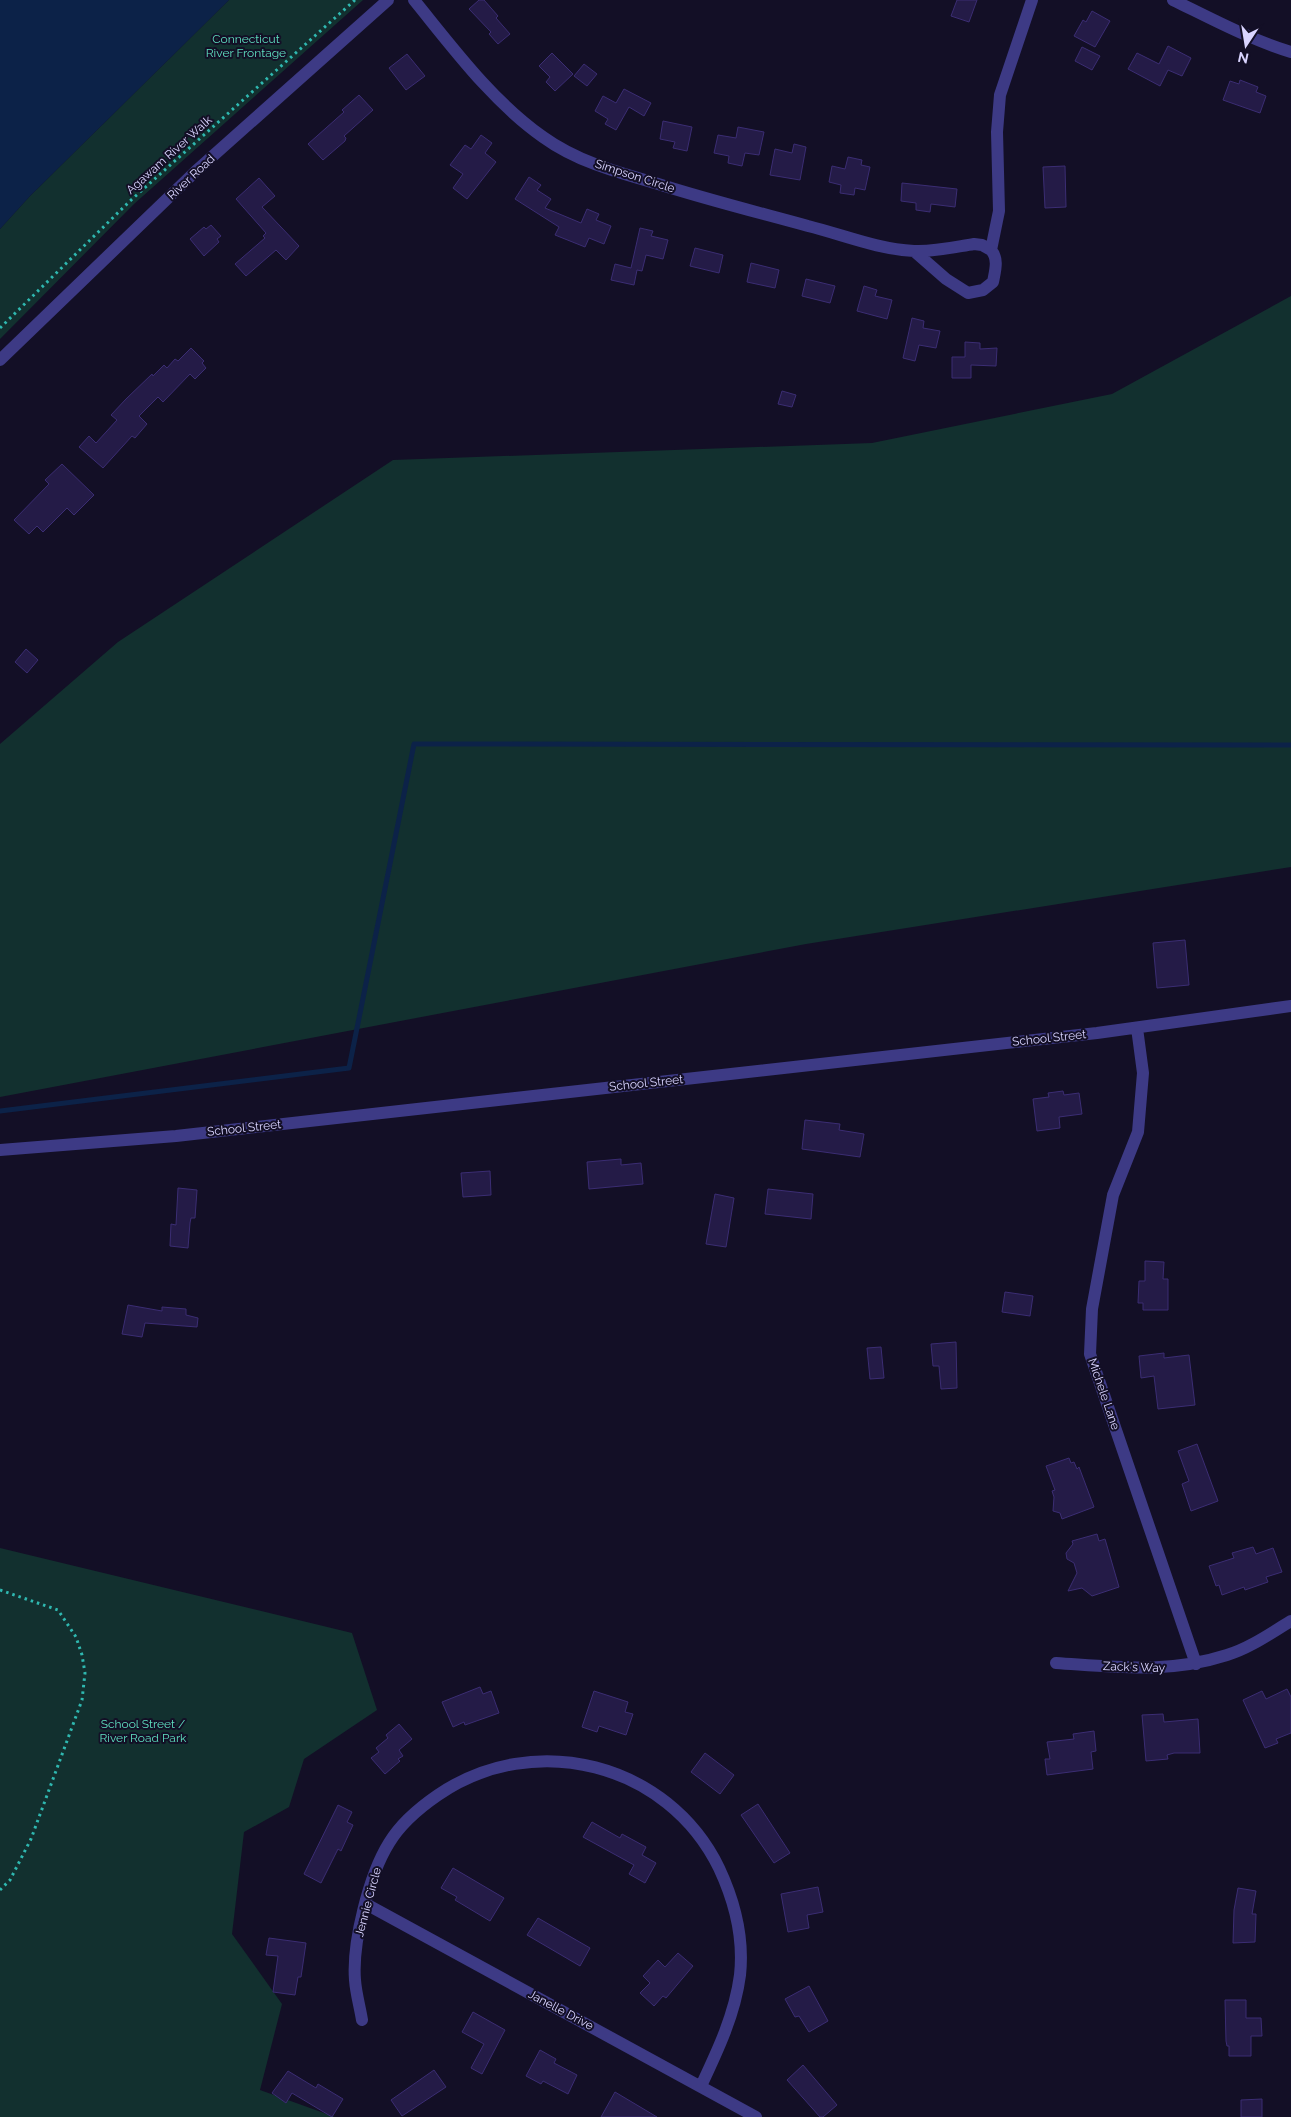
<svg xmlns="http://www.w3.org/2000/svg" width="1291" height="2117" font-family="Raleway,sans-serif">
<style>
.green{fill:#12302f}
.water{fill:#0c2248}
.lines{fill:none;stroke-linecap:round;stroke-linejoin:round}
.stream{stroke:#0c2248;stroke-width:5}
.building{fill:#241b47;stroke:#3b2d73}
.path{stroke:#2fb8b0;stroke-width:3;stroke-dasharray:2.5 4;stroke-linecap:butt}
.minor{stroke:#3d3a85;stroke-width:12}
.labels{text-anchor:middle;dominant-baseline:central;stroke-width:4;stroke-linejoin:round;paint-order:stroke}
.park-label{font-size:12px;fill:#5fe0c0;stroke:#130f26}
.street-label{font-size:12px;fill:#d9d4ff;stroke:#130f26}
</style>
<rect width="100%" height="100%" fill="#130f26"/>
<!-- green -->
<path class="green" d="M229,0H363L134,204L0,339V229L30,196Z
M1291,296V867L806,944L0,1097V744L118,642L393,460L872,443L1112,394Z
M0,1548L352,1633L377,1710L304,1759L289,1807L244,1832L232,1934L282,2004L260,2090L335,2117H0Z"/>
<!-- water -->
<path class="water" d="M0,0H229L30,196L0,229Z"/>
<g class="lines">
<!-- stream -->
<path class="stream" d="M0,1111L349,1068L414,744L1291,745"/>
</g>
<!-- building -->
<path class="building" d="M479,0H484L498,16L496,18L510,34L498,44L489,34L491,32L469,9Z
M957,0H977L969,22L951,16Z
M1092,11L1110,21L1095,47L1074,36L1083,20L1086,22Z
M1168,46L1191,58L1182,76L1168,70L1160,86L1128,69L1137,53L1159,64Z
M1082,47L1100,56L1092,70L1075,61Z
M552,53L573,74L555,91L546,82L550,77L539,66Z
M407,54L425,76L406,90L389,68Z
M584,64L597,74L587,86L574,76Z
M1240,80L1258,87L1256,92L1266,96L1260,113L1223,100L1230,81L1239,84Z
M624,89L651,103L644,116L629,107L616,130L605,124L608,119L595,111L603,96L616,103Z
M359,95L373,110L344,136L346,138L345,141L323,160L308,144L344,112L342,110Z
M663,121L692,127L687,151L673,148L675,142L660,139Z
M738,127L764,132L759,155L745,153L742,166L728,163L729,156L714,153L718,135L736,138Z
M481,135L492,143L485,153L496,162L467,199L453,188L463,174L450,165L465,145L471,149Z
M794,144L806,147L800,180L770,175L775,149L792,153Z
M848,157L862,160L861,165L870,167L865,190L855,188L854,195L840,193L841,185L829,182L832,166L845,169Z
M1065,166L1066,207L1045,208L1043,167Z
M529,177L541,185L537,190L551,199L545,208L581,223L587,209L599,214L596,220L611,226L604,244L589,238L585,247L555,235L559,227L515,199Z
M259,178L275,196L262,207L299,246L286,260L276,250L246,276L235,264L265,238L263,236L266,233L236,199Z
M902,183L957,189L955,207L931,204L930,212L916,210V203L901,201Z
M211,225L221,236L217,239L219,242L204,256L190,239L204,227L206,229Z
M640,228L653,231L651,236L668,240L663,259L646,255L642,271L637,270L634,285L611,280L615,264L631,268Z
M695,248L723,255L719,273L690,266Z
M751,263L779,270L775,288L747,282Z
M806,279L835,286L830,303L802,296Z
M864,286L877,290L875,296L892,300L887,319L857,311Z
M912,318L924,321L923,328L940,331L936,348L919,345L915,361L903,358Z
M965,342L980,343V349L997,348L996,366L971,365V378H952V357H965Z
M191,348L204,361L202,363L206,368L195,379L190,374L163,402L158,397L139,416L147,424L135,438L132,436L103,468L79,447L89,436L96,443L117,420L111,415L126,399L152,374L153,376L164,365L167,368L175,359L178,361Z
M782,391L796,395L792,407L778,404Z
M62,464L94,495L74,515L67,508L43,532L37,526L29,534L14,520L49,484L45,480Z
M26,649L38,660L27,673L15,662Z
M1185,940L1189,985L1157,988L1153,943Z
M1063,1091L1064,1095L1079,1093L1082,1114L1059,1117L1060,1128L1037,1131L1033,1099L1049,1097L1048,1093Z
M805,1120L840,1124L839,1130L864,1134L860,1157L802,1149Z
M621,1159V1165L641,1163L643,1184L589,1189L587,1162Z
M490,1171L491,1195L463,1197L461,1173Z
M178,1188L197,1190L195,1218H191L190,1223L188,1248L170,1246L171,1224L176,1225Z
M768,1189L813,1194L811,1219L765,1214Z
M715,1194L734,1198L726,1247L706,1244Z
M1145,1261L1164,1262L1163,1279H1168V1310H1143V1303H1138L1139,1281H1145Z
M1005,1292L1033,1296L1030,1316L1002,1312Z
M128,1305L162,1311V1307L186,1309V1315L198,1318L197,1327L145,1323L142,1337L122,1334Z
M956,1342L957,1388L941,1389L939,1366H933L931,1344Z
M881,1347L884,1378L870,1379L867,1348Z
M1164,1353V1358L1189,1355L1195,1405L1158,1409L1154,1376L1141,1378L1139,1356Z
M1197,1444L1218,1501L1191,1511L1182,1484L1189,1481L1178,1451Z
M1069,1458L1071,1463L1074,1462L1077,1469L1079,1467L1094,1507L1062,1519L1060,1513L1053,1511L1054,1497L1052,1491L1055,1490L1046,1466Z
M1097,1534L1099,1541L1105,1539L1119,1587L1092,1596L1082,1588L1068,1591L1077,1573L1074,1563L1067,1559L1066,1553L1073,1544L1072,1541Z
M1253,1547L1256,1554L1273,1548L1282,1572L1266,1577L1268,1582L1245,1590L1244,1587L1222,1595L1219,1585L1216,1586L1209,1566L1234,1558L1232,1553Z
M480,1687L483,1694L491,1691L499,1713L465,1725L464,1722L453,1727L442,1702Z
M1287,1689L1291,1697V1733L1276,1739L1278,1743L1265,1748L1243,1700L1262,1691L1266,1699Z
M594,1691L628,1702L625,1712L633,1714L626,1735L599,1726L597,1732L582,1727Z
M1163,1714L1164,1722L1198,1719L1200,1753H1174L1167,1755L1168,1759L1146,1761L1142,1715Z
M399,1724L412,1739L399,1750L403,1756L398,1759L400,1761L385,1774L371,1758L379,1752L376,1748L388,1738L386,1735Z
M1094,1731L1096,1751L1091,1752L1093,1769L1047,1775L1045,1759H1050L1047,1742L1074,1739L1073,1734Z
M705,1753L734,1775L720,1794L691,1772Z
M758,1804L790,1853L774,1863L741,1815Z
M338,1805L352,1812L347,1822L353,1825L341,1851L338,1849L321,1883L304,1874Z
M592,1822L620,1838L622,1834L646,1847L642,1855L656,1863L645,1883L629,1874L634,1865L583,1837Z
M453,1868L504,1898L490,1921L455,1900L457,1897L441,1888Z
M818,1887L823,1912L807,1915L809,1928L788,1932L781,1894Z
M1238,1888L1256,1891L1252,1914H1256L1255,1942L1233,1943L1234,1910Z
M538,1918L590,1948L580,1966L527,1935Z
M269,1938L306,1943L301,1977H298L295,1995L273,1992L278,1956L266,1955Z
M678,1953L693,1966L666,1998L663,1996L654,2006L640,1993L650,1983L643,1976L658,1960L665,1967Z
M809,1986L828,2021L809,2032L799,2016L795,2017L785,1999Z
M1225,2000H1246V2018H1261L1262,2036H1251V2056H1229V2046H1227L1226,2041Z
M473,2012L505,2030L482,2074L471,2068L484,2044L462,2032Z
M540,2050L556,2059L554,2063L577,2075L568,2094L543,2081L541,2084L526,2076Z
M803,2065L837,2105L823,2117H820L787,2080Z
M434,2070L446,2087L402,2116L391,2100Z
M288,2071L316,2088L318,2084L343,2099L332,2117L292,2093L286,2103L272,2093Z
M615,2092L657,2117H601Z
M1262,2099V2117H1241V2100Z"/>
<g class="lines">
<!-- path -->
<path class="path" d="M0,328L130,201L355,0
M0,1590L58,1610L76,1637L82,1655L85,1673L82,1700L31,1839L10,1880L0,1890"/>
<!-- minor -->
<path class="minor" d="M414,0C453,48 492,101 543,137C576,161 616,172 655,183C705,199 757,212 808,226C844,235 877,249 914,251C934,252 955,247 974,244L982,245L991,250L999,211L997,132L1000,95L1032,0
M1173,0C1212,19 1249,39 1291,52
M914,251L946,279L968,293L983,290L993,282C995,271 999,259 991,250
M0,360L196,171L388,0
M1137,1028L1143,1073L1138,1132L1113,1195L1092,1309L1090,1354L1196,1664
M0,1150L176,1136L1097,1033L1291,1006
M1056,1663C1117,1667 1168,1674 1227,1655C1250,1648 1271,1633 1291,1621
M366,1904L756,2117
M362,2020C360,2007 356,1994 355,1980C352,1943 369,1875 389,1843C401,1823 419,1808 438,1795C534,1729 668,1763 719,1868C735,1902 744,1938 740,1975C735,2014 718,2050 701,2086"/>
</g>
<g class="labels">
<!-- park labels -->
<g class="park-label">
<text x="246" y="39">Connecticut<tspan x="246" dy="14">River Frontage</tspan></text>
<text x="143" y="1724">School Street /<tspan x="143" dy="14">River Road Park</tspan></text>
</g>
<!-- street labels -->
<g class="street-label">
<text transform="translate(169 155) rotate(-42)">Agawam River Walk</text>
<text transform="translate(635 176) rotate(18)">Simpson Circle</text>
<text transform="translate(191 177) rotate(-43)">River Road</text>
<text transform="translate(1049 1038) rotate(-6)">School Street</text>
<text transform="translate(646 1083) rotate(-6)">School Street</text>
<text transform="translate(244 1128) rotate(-6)">School Street</text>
<text transform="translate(1104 1394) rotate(71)">Michele Lane</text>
<text transform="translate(1134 1667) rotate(2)">Zack's Way</text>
<text transform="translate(368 1902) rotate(-75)">Jennie Circle</text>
<text transform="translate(561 2010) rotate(28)">Janelle Drive</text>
</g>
</g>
<!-- north arrow -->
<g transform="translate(1246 45) rotate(192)" stroke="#130f26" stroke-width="4" paint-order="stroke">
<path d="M0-4L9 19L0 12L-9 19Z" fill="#d9d4ff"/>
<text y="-8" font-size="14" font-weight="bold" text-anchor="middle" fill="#d9d4ff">N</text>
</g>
</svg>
